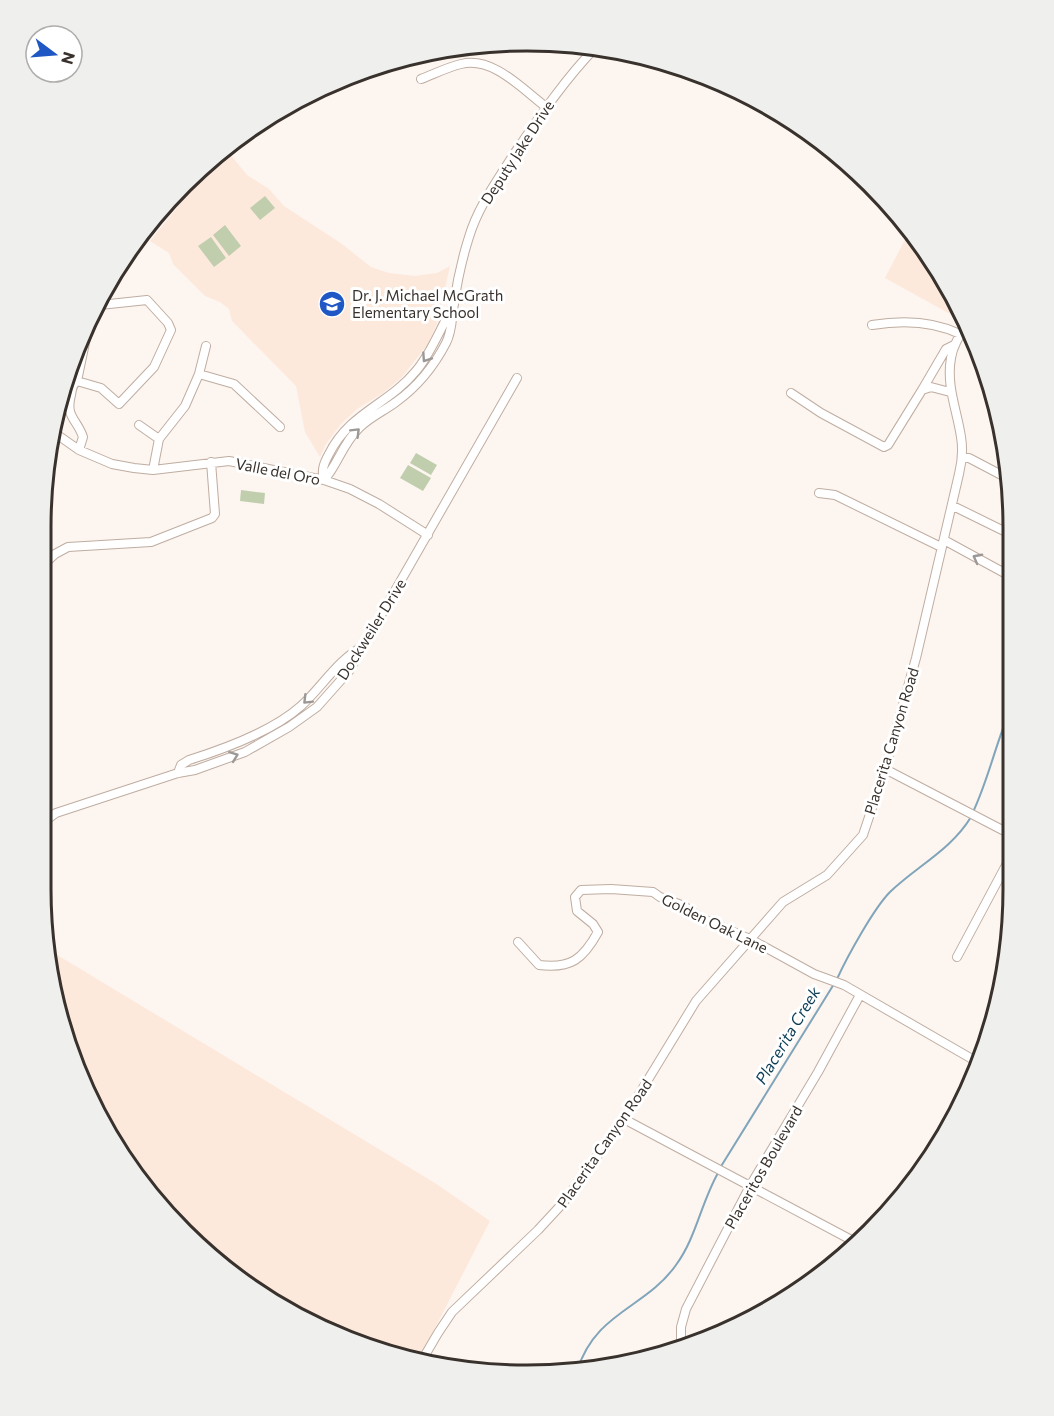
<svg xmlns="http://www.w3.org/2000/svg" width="1054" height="1416" font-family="Commissioner,sans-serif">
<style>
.built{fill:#fde9db}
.green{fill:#c1ceae}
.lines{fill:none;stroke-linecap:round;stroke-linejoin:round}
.stream{stroke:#80a5ba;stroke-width:2}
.minor-casing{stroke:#bfada1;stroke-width:10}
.minor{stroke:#fff;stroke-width:8}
.oneway{stroke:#9c9896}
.labels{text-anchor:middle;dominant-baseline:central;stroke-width:6;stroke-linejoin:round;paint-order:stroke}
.street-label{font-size:15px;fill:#38312c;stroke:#fff}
.poi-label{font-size:15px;fill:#38312c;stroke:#fff;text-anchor:start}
.water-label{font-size:16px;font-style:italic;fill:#0c3d55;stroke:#fff}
.rim{fill:none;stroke:#38312c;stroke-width:3}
</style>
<rect width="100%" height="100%" fill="#fdf5f0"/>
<!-- built -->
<path class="built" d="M225,148L247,175L269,189L284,206L342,244L371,267L389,273L415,276L437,273L450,266L437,324L428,344L402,377L383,393L357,409L341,424L326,444L320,457L305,432L296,386L232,321L229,309L220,302L205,296L173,264L169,253L150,241Z
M911,228L963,317L961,320L885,278Z
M49,950L435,1183L490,1221L418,1361L312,1325L183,1233L106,1133L57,1015Z"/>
<!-- green -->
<path class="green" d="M265,196L275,208L260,220L250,208Z
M225,225L241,246L229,256L213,235Z
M211,237L226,258L214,267L198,246Z
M416,453L437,465L431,475L410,463Z
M408,465L431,478L423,491L400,478Z
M241,490L265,493L264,504L240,501Z"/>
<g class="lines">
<!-- stream -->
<path class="stream" d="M973,812C989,778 996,742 1011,708
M837,979C847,957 874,908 890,892C917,866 951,850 971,817
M720,1168L834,984
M577,1371C596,1311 645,1309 676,1265C696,1238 701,1203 718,1173"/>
<defs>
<path id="minor" d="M421,79C434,74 448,67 461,64C493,56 522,89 546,107
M872,325C902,320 933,321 960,334
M199,374L234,384L280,427
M77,381L101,388L119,404L154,367L171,330L168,323L147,300L100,305
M922,390L946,349L954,345
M791,393L821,413L884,447L888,445L922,390L931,387L950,392
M139,425L159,439
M52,431L79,450L112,464L134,468L153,470L229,461L324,480L350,489L379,504L428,535
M79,450L83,437C77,419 65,417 71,395C72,389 72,385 77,381L86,338
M962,458H969L1009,479
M153,470L159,439L185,406L199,374L206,346
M324,480C338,465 342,444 359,428C370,417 384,411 396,402C417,387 434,366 446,343C453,329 451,319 454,304C457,282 462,259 469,237C478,207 497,181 514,154C540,116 565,79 597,46
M324,480C321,470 324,463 329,454C349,413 389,404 416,371C432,352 440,328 453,307
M819,493L835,495L941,547
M953,506L1010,534
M944,540L1010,576
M41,567L55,554L68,547L151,542L212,518L215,514L211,462
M885,769L1012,835
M178,773L181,765L189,760C224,749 273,731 301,706C322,687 338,659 364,646
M41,824L56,813L178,773L195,770L245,752L289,727L317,707L349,671L517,378
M518,942L539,965C571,969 583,959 598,932L593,924L577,911L575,897L581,890L611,889L653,892L660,897L684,906L701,918L750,939L814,974L844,985L979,1063
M957,957L1012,854
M624,1119L857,1243
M681,1344V1327L686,1309L750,1186L818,1072L860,995
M421,1362L438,1333L452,1312L538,1230L563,1203L624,1119L696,1001L783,902L827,875L863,835L885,769L916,658L959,474C962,462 963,449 961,437C957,410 946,386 951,358C953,345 960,335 967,324"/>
</defs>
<!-- minor casing -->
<use href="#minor" class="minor-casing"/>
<!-- minor -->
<use href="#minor" class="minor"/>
</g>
<!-- one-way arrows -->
<defs><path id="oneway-chevron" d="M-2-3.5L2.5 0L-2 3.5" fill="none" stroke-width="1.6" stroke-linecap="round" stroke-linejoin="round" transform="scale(1.5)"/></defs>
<g class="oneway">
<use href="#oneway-chevron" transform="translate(426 358) rotate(124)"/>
<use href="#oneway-chevron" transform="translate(356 432) rotate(-45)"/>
<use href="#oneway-chevron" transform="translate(977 558) rotate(-152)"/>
<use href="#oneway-chevron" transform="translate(307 700) rotate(135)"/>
<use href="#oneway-chevron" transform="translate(234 756) rotate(-21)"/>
</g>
<!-- icons -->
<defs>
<symbol id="school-disc" viewBox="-11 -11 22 22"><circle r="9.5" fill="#1f57c4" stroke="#fff"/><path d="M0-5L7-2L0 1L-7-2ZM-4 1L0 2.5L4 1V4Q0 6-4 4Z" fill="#fff"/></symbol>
</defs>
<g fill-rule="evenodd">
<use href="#school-disc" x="317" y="289" width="30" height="30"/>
</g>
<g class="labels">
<!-- street labels -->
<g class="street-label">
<text transform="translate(517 152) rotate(-57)">Deputy Jake Drive</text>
<text transform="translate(278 471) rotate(11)">Valle del Oro</text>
<text transform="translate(371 629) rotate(-58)">Dockweiler Drive</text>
<text transform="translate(891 741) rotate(-73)">Placerita Canyon Road</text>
<text transform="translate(715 923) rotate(26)">Golden Oak Lane</text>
<text transform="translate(604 1143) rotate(-55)">Placerita Canyon Road</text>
<text transform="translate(763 1167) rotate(-60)">Placeritos Boulevard</text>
</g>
<!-- poi labels -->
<g class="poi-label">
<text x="352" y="295">Dr. J. Michael McGrath<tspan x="352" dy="17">Elementary School</tspan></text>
</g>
<!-- water labels -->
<g class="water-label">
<text transform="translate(787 1035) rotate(-59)">Placerita Creek</text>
</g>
</g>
<!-- crop -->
<path d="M0 0H1054V1416H0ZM527 51H527A476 476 0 0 1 1003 527V889A476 476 0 0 1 527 1365H527A476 476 0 0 1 51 889V527A476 476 0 0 1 527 51Z" fill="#efefee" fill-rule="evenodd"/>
<path class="rim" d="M527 51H527A476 476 0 0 1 1003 527V889A476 476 0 0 1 527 1365H527A476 476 0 0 1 51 889V527A476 476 0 0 1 527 51Z"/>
<!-- north arrow -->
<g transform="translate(54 54) rotate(106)"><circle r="28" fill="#ffffff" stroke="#afadab" stroke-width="1.5"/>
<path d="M0-4.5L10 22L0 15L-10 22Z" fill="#1f57c4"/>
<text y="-9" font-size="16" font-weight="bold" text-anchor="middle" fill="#38312c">N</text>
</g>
</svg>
